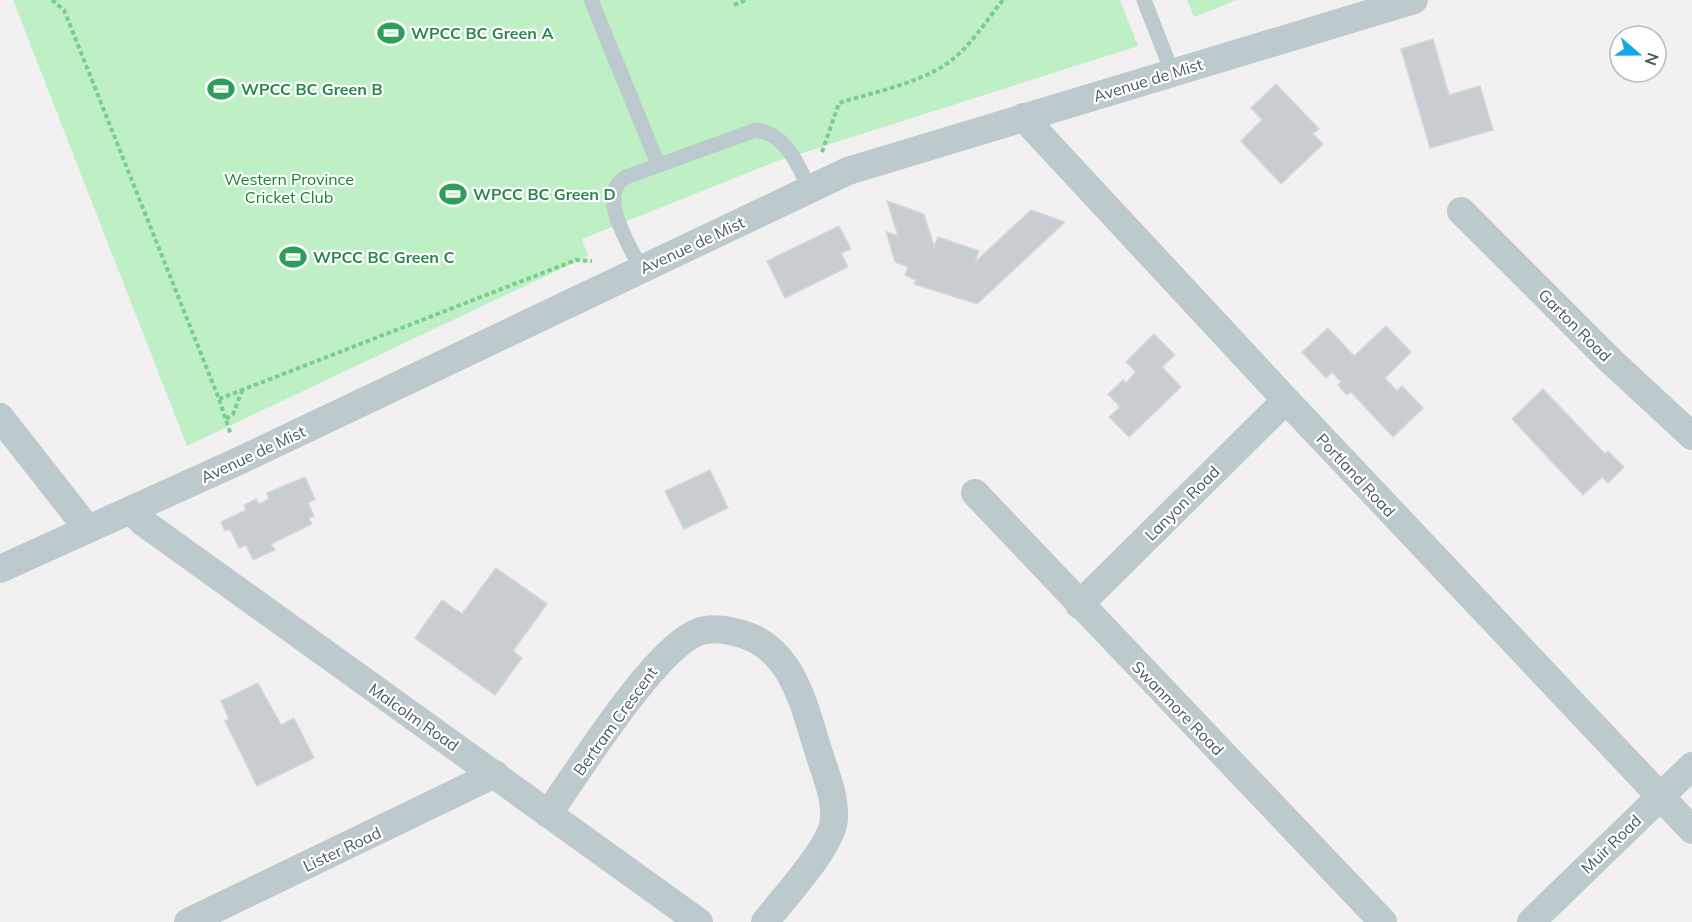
<svg xmlns="http://www.w3.org/2000/svg" width="1692" height="922" font-family="Mulish,sans-serif">
<style>
.green{fill:#bff0c5}
.building{fill:#c7cdd0;stroke:#d4d8dc;stroke-width:1.5}
.lines{fill:none;stroke-linecap:round;stroke-linejoin:round}
.path{stroke:#76cf8c;stroke-width:4;stroke-dasharray:4.5 3;stroke-linecap:butt}
.lane{stroke:#bccacd;stroke-width:15}
.street{stroke:#bccacd;stroke-width:28}
.labels{text-anchor:middle;dominant-baseline:central;stroke-width:4.5;stroke-linejoin:round;paint-order:stroke}
.leisure-label{font-size:16px;font-weight:bold;fill:#27864d;stroke:#fff;text-anchor:start}
.street-label{font-size:16px;fill:#485a5e;stroke:#fff}
.park-label{font-size:16px;fill:#158330;stroke:#fff}
</style>
<rect width="100%" height="100%" fill="#f3f0f1"/>
<!-- green -->
<path class="green" d="M13,0H1120L1138,46L777,161L582,239L588,256L187,446Z
M1187,0H1237L1194,17Z"/>
<!-- building -->
<path class="building" d="M1433,39L1449,95L1480,86L1493,130L1430,148L1401,49Z
M1276,84L1319,129L1313,134L1323,144L1281,184L1241,141L1262,120L1251,108Z
M887,201L924,214L934,246L938,237L979,251L975,262L1031,210L1065,222L977,304L914,284L916,280L905,275L908,267L895,262L886,232L898,236Z
M839,226L851,249L841,253L848,267L785,298L767,261Z
M1386,326L1411,352L1385,378L1397,391L1402,386L1423,408L1393,437L1351,392L1347,395L1338,385L1341,382L1332,372L1326,378L1302,352L1328,328L1354,356Z
M1154,334L1175,355L1162,367L1181,387L1129,437L1109,417L1120,407L1108,394L1123,380L1126,383L1136,372L1126,362Z
M1543,389L1605,454L1608,451L1624,467L1608,483L1602,477L1583,495L1512,419Z
M710,470L728,508L684,529L665,491Z
M305,477L315,499L308,503L314,516L309,518L312,524L271,544L275,550L253,560L246,545L239,548L230,529L225,531L221,522L246,510L244,505L256,499L259,504L269,499L267,493Z
M496,568L547,604L513,651L522,658L495,695L415,638L442,600L462,614Z
M258,683L281,725L294,718L314,758L257,786L225,721L229,719L221,701Z"/>
<g class="lines">
<!-- path -->
<path class="path" d="M52,0L64,10L219,399L231,435
M734,5L746,0
M822,152L839,103C874,92 917,84 948,63C970,47 986,21 1003,0
M219,399L576,260L592,261
M226,419L233,414L242,391"/>
<!-- lane -->
<path class="lane" d="M591,0L658,164
M1144,0L1172,72
M641,269C630,245 595,194 626,177L756,130C788,135 796,163 810,189"/>
<!-- street -->
<path class="street" d="M1023,117L1286,400L1692,830
M1461,211L1611,361L1692,436
M0,417L87,528
M975,493L1383,922
M131,510L144,523L699,922
M0,569L241,460L848,171L1414,0
M1079,605L1286,400
M548,814C578,772 654,649 698,632C709,628 722,629 734,632C791,643 803,702 818,750C825,773 838,801 833,825C827,851 783,899 765,922
M188,922L495,774
M1531,922L1692,766"/>
</g>
<!-- icons -->
<defs>
<symbol id="stadium-bare" viewBox="-9 -9 18 18"><path d="M0-5a6.5 5 0 1 0 0 10a6.5 5 0 1 0 0-10ZM-3.5-1.8h7v3.6h-7Z" fill="#2e9e5b" stroke="#fff" stroke-width="2.5" paint-order="stroke"/></symbol>
</defs>
<g fill-rule="evenodd">
<use href="#stadium-bare" x="372" y="14" width="38" height="38"/>
<use href="#stadium-bare" x="202" y="70" width="38" height="38"/>
<use href="#stadium-bare" x="434" y="175" width="38" height="38"/>
<use href="#stadium-bare" x="274" y="238" width="38" height="38"/>
</g>
<g class="labels">
<!-- leisure labels -->
<g class="leisure-label">
<text x="411" y="33">WPCC BC Green A</text>
<text x="241" y="89">WPCC BC Green B</text>
<text x="473" y="194">WPCC BC Green D</text>
<text x="313" y="257">WPCC BC Green C</text>
</g>
<!-- street labels -->
<g class="street-label">
<text transform="translate(1148 80) rotate(-17)">Avenue de Mist</text>
<text transform="translate(692 245) rotate(-25)">Avenue de Mist</text>
<text transform="translate(1575 325) rotate(45)">Garton Road</text>
<text transform="translate(253 454) rotate(-25)">Avenue de Mist</text>
<text transform="translate(1356 475) rotate(47)">Portland Road</text>
<text transform="translate(1182 503) rotate(-45)">Lanyon Road</text>
<text transform="translate(1178 708) rotate(46)">Swanmore Road</text>
<text transform="translate(414 717) rotate(35)">Malcolm Road</text>
<text transform="translate(615 721) rotate(-54)">Bertram Crescent</text>
<text transform="translate(1611 844) rotate(-44)">Muir Road</text>
<text transform="translate(342 849) rotate(-25)">Lister Road</text>
</g>
<!-- park labels -->
<g class="park-label">
<text x="289" y="179">Western Province<tspan x="289" dy="18">Cricket Club</tspan></text>
</g>
</g>
<!-- north arrow -->
<g transform="translate(1638 54) rotate(110)"><circle r="28" fill="#ffffff" stroke="#b6bdbf" stroke-width="1.5"/>
<path d="M0-4.5L10 22L0 15L-10 22Z" fill="#15a8e8"/>
<text y="-9" font-size="16" font-weight="bold" text-anchor="middle" fill="#485a5e">N</text>
</g>
</svg>
